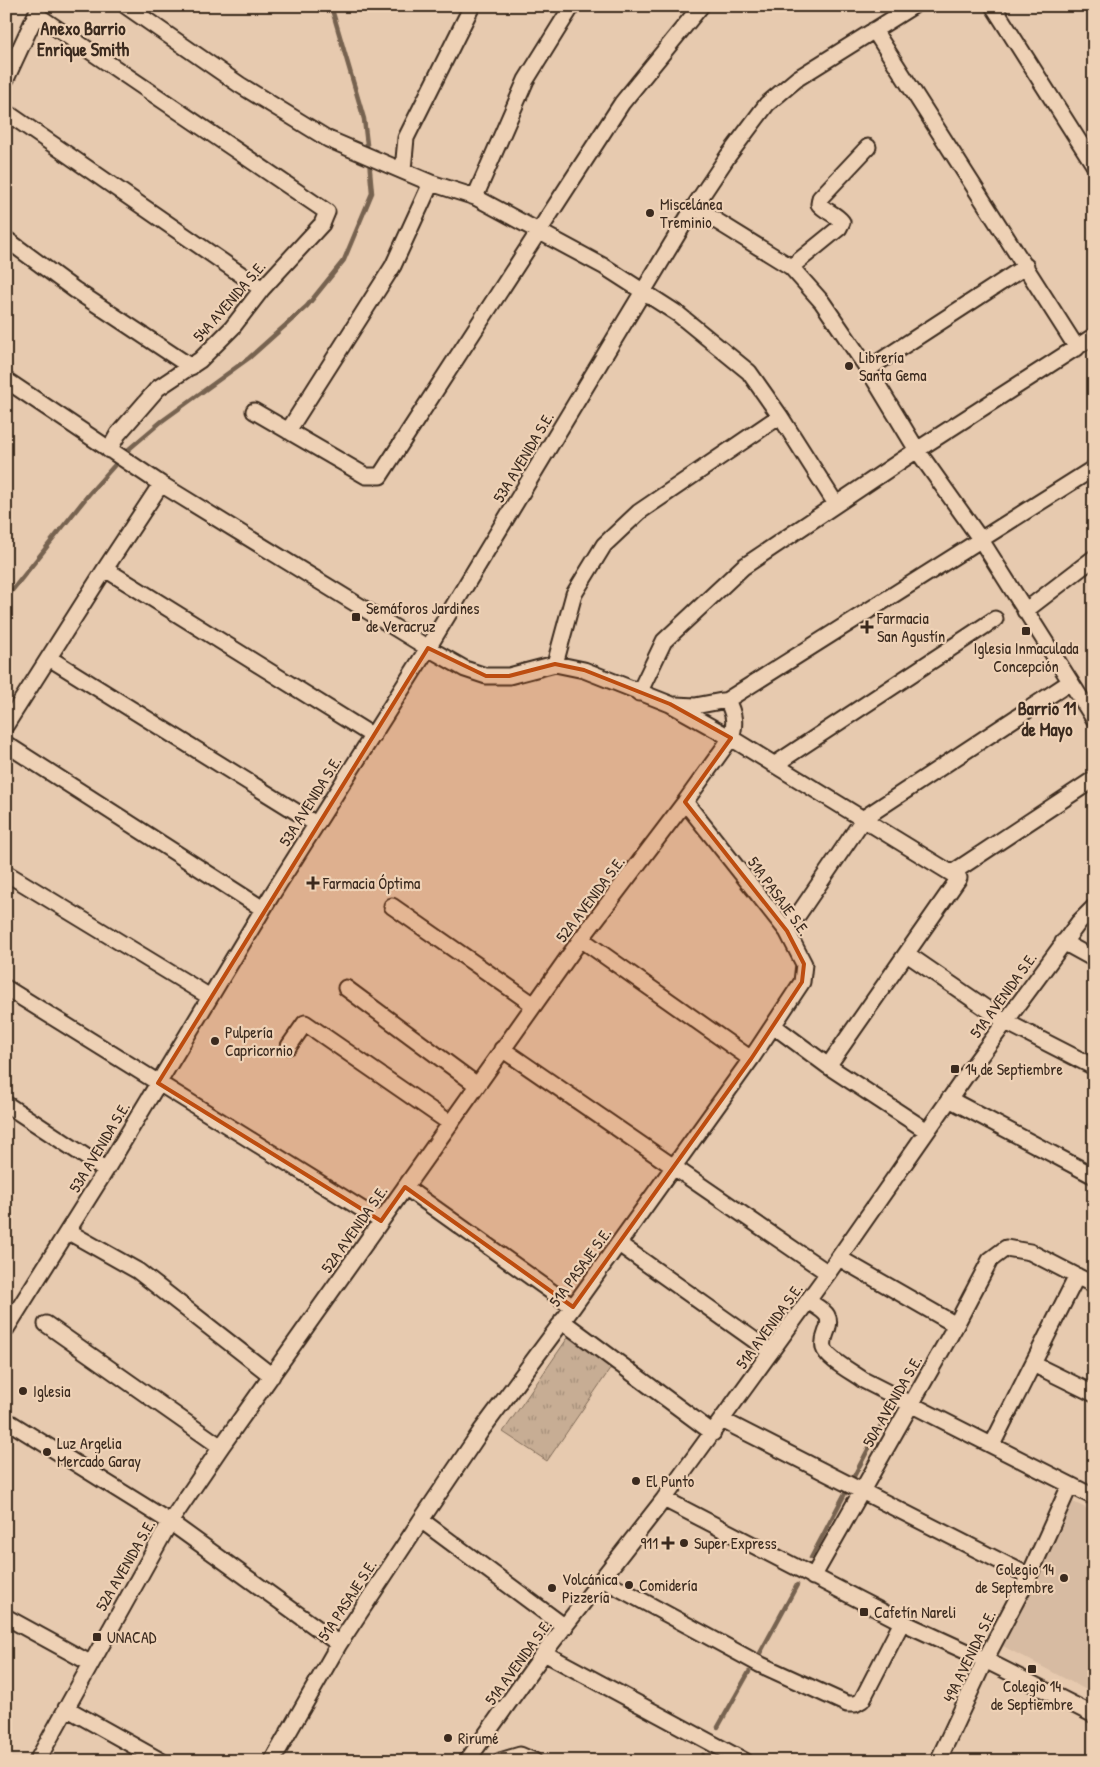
<svg xmlns="http://www.w3.org/2000/svg" width="1100" height="1767" font-family="'Patrick Hand',sans-serif">
<style>
.built{fill:#d7bba2}
.grass{fill:url(#grass-tufts);stroke:#816c59}
.lines{fill:none;stroke-linecap:round;stroke-linejoin:round}
.stream{stroke:#766250;stroke-width:4.5}
.minor-casing{stroke:#3b2a1e;stroke-width:19}
.minor{stroke:#eed1b5;stroke-width:15}
.marked{fill:#bd4d10;fill-opacity:0.2;stroke:#bd4d10;stroke-width:4;stroke-linejoin:round}
.poi-dot{fill:#3b2a1e;stroke:#eed1b5;stroke-width:2}
.labels{text-anchor:middle;dominant-baseline:central;stroke-width:4.5;stroke-linejoin:round;paint-order:stroke}
.poi-label{font-size:16px;fill:#3b2a1e;stroke:#eed1b5;text-anchor:start}
.street-label{font-size:16px;fill:#3b2a1e;stroke:#eed1b5}
.neighbourhood-label{font-size:18px;font-weight:bold;fill:#3b2a1e;stroke:#eed1b5}
</style>
<defs>
<pattern id="grass-tufts" width="24" height="20" patternUnits="userSpaceOnUse" patternTransform="scale(1.25)"><rect width="24" height="20" fill="#c7ad94"/><path d="M3 7l-1-3M5 7V3M7 7l1-3M15 17l-1-3M17 17v-4M19 17l1-3" fill="none" stroke="#a38d78"/></pattern>
</defs>
<rect width="100%" height="100%" fill="#e7caaf"/>
<filter id="ink" filterUnits="userSpaceOnUse"><feTurbulence type="fractalNoise" baseFrequency=".02" numOctaves="2"/><feDisplacementMap in="SourceGraphic" scale="10" xChannelSelector="R" yChannelSelector="G"/><feConvolveMatrix kernelMatrix="1 2 1 2 8 2 1 2 1" color-interpolation-filters="sRGB"/></filter>
<g filter="url(#ink)">
<!-- built -->
<path class="built" d="M1073,1502L1094,1512V1694L999,1644Z"/>
<!-- grass -->
<path class="grass" d="M569,1336L613,1365L547,1461L503,1432Z"/>
<g class="lines">
<!-- stream -->
<path class="stream" d="M331,6L364,119L368,153
M6,598L89,494L129,449L162,421L249,358L307,306L344,260L372,193L369,160
M811,1558L891,1406
M759,1655L797,1585
M718,1727L749,1672
M700,1761L703,1755"/>
<defs>
<path id="minor" d="M126,6L240,85L328,139L431,183L475,197L605,267L678,314L749,372L780,416L836,504
M993,6L1094,165
M37,15L327,212L322,224L262,289L232,328L200,360L158,388L118,434L109,450
M874,30L1077,348
M6,79L39,8
M6,112L262,289
M403,170L406,138L472,6
M475,197L526,80L572,6
M694,207L791,267L822,302L868,369L917,450L981,540L1094,719
M6,239L75,290L191,367
M791,267L839,228L842,222C836,214 826,212 819,204L820,198L868,147
M868,369L1026,266
M6,380L161,484L428,648L465,669L486,676H509L555,664L584,670L670,704L731,738L959,878L828,1066
M254,411L366,476H380L622,103L701,6
M288,431L393,266L431,183
M105,569L373,736
M1025,611L1094,558
M49,658L316,824
M555,664L574,594L604,545L639,512L780,416
M639,693L664,641L743,567L917,450L1094,336
M676,705L695,706L727,700L1094,468
M6,725L105,569L161,484
M6,744L263,909
M774,765L995,619
M6,873L210,997
M952,873L1094,779
M392,906L534,1005
M787,931L864,818L1070,682
M581,939L751,1059
M1063,942L1094,959
M907,954L1006,1022L1094,1067
M6,988L381,1221
M346,988L477,1085
M774,1026L828,1066L927,1131
M289,1046L305,1023L450,1123
M502,1049L828,1273
M949,1099L1094,1176
M6,1104L106,1170
M405,1187L573,1307
M74,1235L138,1271L272,1376
M619,1244L771,1352
M839,1258L956,1325
M808,1301C823,1311 834,1314 826,1333C824,1338 823,1343 824,1348C827,1359 854,1373 863,1380L1094,1497
M562,1321L713,1433
M46,1324L221,1447
M6,1329L106,1170L271,896L428,648L694,207L728,156L767,104L798,78L913,6
M1033,1364L1094,1394
M6,1420L170,1522L339,1644
M722,1420L1029,1576
M992,1445L1077,1276
M664,1499L902,1622L985,1660L1094,1715
M421,1520L565,1627
M813,1577L956,1325L990,1260L1006,1248L1030,1252L1094,1285
M602,1579L759,1664L847,1704H855L862,1700L902,1622
M6,1617L90,1663
M544,1653L745,1761
M66,1708L161,1761
M37,1761L170,1522L221,1447L581,939L685,802L731,738C736,723 734,714 727,700
M272,1761L339,1644L421,1520L481,1431L573,1307L751,1059L802,982L804,964L787,931L685,802
M467,1761L544,1653L664,1499L828,1273L967,1074L1079,922L1094,907
M500,1761L520,1755L534,1761
M938,1761L985,1660L1029,1576L1070,1485"/>
</defs>
<!-- minor casing -->
<use href="#minor" class="minor-casing"/>
<!-- minor -->
<use href="#minor" class="minor"/>
</g>
</g>
<!-- marked area -->
<path class="marked" d="M428,648L486,676H509L555,664L584,670L670,704L731,738L685,802L787,931L804,964L802,982L751,1059L573,1307L405,1187L381,1221L158,1083Z"/>
<!-- markers -->
<g class="poi-dot">
<circle cx="650" cy="213" r="5"/>
<circle cx="849" cy="366" r="5"/>
<rect x="351" y="612" width="10" height="10" rx="2.5"/>
<path d="M864.5 619.5h5v5h5v5h-5v5h-5v-5h-5v-5h5z"/>
<rect x="1021" y="626" width="10" height="10" rx="2.5"/>
<path d="M310.5 875.5h5v5h5v5h-5v5h-5v-5h-5v-5h5z"/>
<circle cx="215" cy="1041" r="5"/>
<rect x="950" y="1064" width="10" height="10" rx="2.5"/>
<circle cx="23" cy="1391" r="5"/>
<circle cx="47" cy="1452" r="5"/>
<circle cx="636" cy="1481" r="5"/>
<path d="M665.5 1535.5h5v5h5v5h-5v5h-5v-5h-5v-5h5z"/>
<circle cx="684" cy="1543" r="5"/>
<circle cx="1064" cy="1578" r="5"/>
<circle cx="629" cy="1585" r="5"/>
<circle cx="552" cy="1588" r="5"/>
<rect x="859" y="1607" width="10" height="10" rx="2.5"/>
<rect x="92" y="1632" width="10" height="10" rx="2.5"/>
<rect x="1027" y="1664" width="10" height="10" rx="2.5"/>
<circle cx="448" cy="1738" r="5"/>
</g>
<g class="labels">
<!-- poi labels -->
<g class="poi-label">
<text x="660" y="204">Miscelánea<tspan x="660" dy="18">Treminio</tspan></text>
<text x="859" y="357">Librería<tspan x="859" dy="18">Santa Gema</tspan></text>
<text x="366" y="608">Semáforos Jardines<tspan x="366" dy="18">de Veracruz</tspan></text>
<text x="877" y="618">Farmacia<tspan x="877" dy="18">San Agustín</tspan></text>
<text x="1026" y="648" text-anchor="middle">Iglesia Inmaculada<tspan x="1026" dy="18">Concepción</tspan></text>
<text x="323" y="883">Farmacia Óptima</text>
<text x="225" y="1032">Pulpería<tspan x="225" dy="18">Capricornio</tspan></text>
<text x="965" y="1069">14 de Septiembre</text>
<text x="33" y="1391">Iglesia</text>
<text x="57" y="1443">Luz Argelia<tspan x="57" dy="18">Mercado Garay</tspan></text>
<text x="646" y="1481">El Punto</text>
<text x="658" y="1543" text-anchor="end">911</text>
<text x="694" y="1543">Super Express</text>
<text x="1054" y="1569" text-anchor="end">Colegio 14<tspan x="1054" dy="18">de Septembre</tspan></text>
<text x="562" y="1579">Volcánica<tspan x="562" dy="18">Pizzería</tspan></text>
<text x="639" y="1585">Comidería</text>
<text x="874" y="1612">Cafetín Nareli</text>
<text x="107" y="1637">UNACAD</text>
<text x="1032" y="1686" text-anchor="middle">Colegio 14<tspan x="1032" dy="18">de Septiembre</tspan></text>
<text x="458" y="1738">Rirumé</text>
</g>
<!-- street labels -->
<g class="street-label">
<text transform="translate(229 301) rotate(-49)">54A AVENIDA S.E.</text>
<text transform="translate(523 457) rotate(-59)">53A AVENIDA S.E.</text>
<text transform="translate(310 801) rotate(-58)">53A AVENIDA S.E.</text>
<text transform="translate(779 896) rotate(54)">51A PASAJE S.E.</text>
<text transform="translate(590 899) rotate(-53)">52A AVENIDA S.E.</text>
<text transform="translate(1003 995) rotate(-54)">51A AVENIDA S.E.</text>
<text transform="translate(99 1147) rotate(-59)">53A AVENIDA S.E.</text>
<text transform="translate(354 1229) rotate(-55)">52A AVENIDA S.E.</text>
<text transform="translate(580 1267) rotate(-54)">51A PASAJE S.E.</text>
<text transform="translate(769 1326) rotate(-54)">51A AVENIDA S.E.</text>
<text transform="translate(892 1401) rotate(-60)">50A AVENIDA S.E.</text>
<text transform="translate(125 1565) rotate(-60)">52A AVENIDA S.E.</text>
<text transform="translate(347 1600) rotate(-57)">51A PASAJE S.E.</text>
<text transform="translate(969 1656) rotate(-64)">49A AVENIDA S.E.</text>
<text transform="translate(518 1662) rotate(-54)">51A AVENIDA S.E.</text>
</g>
<!-- neighbourhood labels -->
<g class="neighbourhood-label">
<text x="83" y="28">Anexo Barrio<tspan x="83" dy="21">Enrique Smith</tspan></text>
<text x="1047" y="708">Barrio 11<tspan x="1047" dy="21">de Mayo</tspan></text>
</g>
</g>
<!-- margin -->
<rect width="1100" height="1767" fill="none" stroke="#eed1b5" stroke-width="25"/>
<rect x="12" y="12" width="1075" height="1742" fill="none" stroke="#3b2a1e" stroke-width="2" filter="url(#ink)"/>
</svg>
